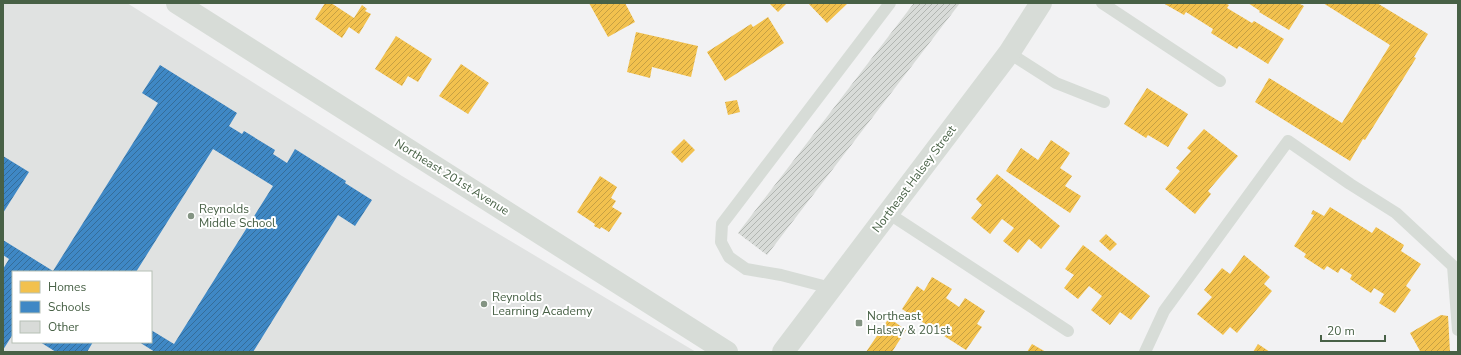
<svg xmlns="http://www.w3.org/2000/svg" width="1461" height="355" font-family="'Nunito Sans',sans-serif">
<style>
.education{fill:#e0e2e1;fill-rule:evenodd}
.homes{fill:url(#homes-hatch)}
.schools{fill:url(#schools-hatch)}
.building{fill:url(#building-hatch)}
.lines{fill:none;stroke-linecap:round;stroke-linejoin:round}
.service{stroke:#d7dcd7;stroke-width:12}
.tertiary{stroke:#d7dcd7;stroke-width:22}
.poi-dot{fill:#849483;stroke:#fff;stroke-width:1.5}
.labels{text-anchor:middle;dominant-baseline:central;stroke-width:4;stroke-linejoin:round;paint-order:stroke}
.street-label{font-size:12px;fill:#486146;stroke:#fff}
.poi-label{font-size:12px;fill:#486146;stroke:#fff;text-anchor:start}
</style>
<defs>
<pattern id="homes-hatch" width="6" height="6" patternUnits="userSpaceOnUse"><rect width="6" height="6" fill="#f2c14e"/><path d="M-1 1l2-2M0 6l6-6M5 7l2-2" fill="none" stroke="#c6a043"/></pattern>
<pattern id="schools-hatch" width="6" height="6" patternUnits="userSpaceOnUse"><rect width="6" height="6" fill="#3f88c5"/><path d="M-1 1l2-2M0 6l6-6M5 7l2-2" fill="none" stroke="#356d99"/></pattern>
<pattern id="building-hatch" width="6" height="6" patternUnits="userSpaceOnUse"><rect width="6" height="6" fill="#d8dbd8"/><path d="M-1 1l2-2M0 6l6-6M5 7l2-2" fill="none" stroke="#b1b5b1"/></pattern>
</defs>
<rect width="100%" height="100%" fill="#f2f2f3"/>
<!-- education -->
<path class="education" d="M3,3H127L402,176L696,352H3ZM13,272H151V342H13Z"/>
<!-- homes -->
<path class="homes" d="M325,3H331L354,18L362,5L367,9L365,11L371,14L359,34L349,27L342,38L315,19Z
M589,3H625L635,22L608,37Z
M769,3H787L778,12Z
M808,3H848L827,23Z
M1163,3H1225L1229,5L1227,8L1252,23L1254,21L1284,39L1268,64L1239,46L1237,49L1211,33L1213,29L1186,12L1184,15Z
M1248,3H1298L1304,6L1289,30L1259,12L1260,11Z
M1323,3H1377L1428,34L1414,57L1416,58L1365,140L1363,139L1350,161L1255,102L1269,78L1342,123L1390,45Z
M768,17L784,43L725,81L707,52L751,24L753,27Z
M636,32L698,46L691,77L652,67L650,78L627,72Z
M396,36L432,59L418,82L408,76L402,86L375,69Z
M461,64L489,83L468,114L439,96Z
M1147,88L1188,114L1168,147L1148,135L1146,138L1124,124Z
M737,100L740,112L728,115L725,102Z
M1204,129L1238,156L1208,191L1211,194L1195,214L1165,189L1180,171L1176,168L1191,151L1187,148Z
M684,139L695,150L682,163L671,152Z
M1051,140L1070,153L1060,168L1072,176L1065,186L1081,196L1070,213L1006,171L1021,148L1038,160Z
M997,174L1060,226L1041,249L1029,239L1018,253L1003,241L1014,228L1002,219L990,234L971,218L982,205L976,199Z
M600,176L617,187L611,198L616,201L612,207L622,213L609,232L601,227L600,229L594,226L595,224L577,212Z
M1330,207L1372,233L1376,227L1404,245L1401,251L1421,264L1406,286L1411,290L1395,313L1379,303L1384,294L1374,288L1371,293L1350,279L1352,275L1341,268L1338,273L1327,266L1324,270L1304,257L1306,254L1294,246L1314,215L1311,214L1313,210L1324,216Z
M1106,234L1117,244L1110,251L1099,241Z
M1083,245L1150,296L1131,320L1120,312L1110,325L1091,310L1102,296L1089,286L1078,299L1064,288L1074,275L1065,269Z
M1244,255L1270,277L1264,284L1272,291L1237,333L1230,327L1223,335L1197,314L1212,297L1204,290L1222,268L1230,274Z
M932,277L952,289L946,298L959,307L965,298L985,311L977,324L982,327L966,350L902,309L917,286L924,291Z
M1441,315L1448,316L1450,352H1418L1420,351L1410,333Z
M889,318L906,330L892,352H866Z
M1032,344L1046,352H1027Z
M1258,344L1270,352H1253Z"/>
<!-- schools -->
<path class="schools" d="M160,65L237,113L229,126L242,134L244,131L275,150L273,154L287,163L295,149L346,181L345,183L372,200L355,226L338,215L253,352H155L139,342H151V330L174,344L273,186L213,149L136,272H13V334L3,350V269L9,259L3,255V240L53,271L158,103L142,93Z
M3,156L29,172L3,213Z
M40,342H93L87,352H56Z"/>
<!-- building -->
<path class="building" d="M914,3H960L767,255L738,233Z"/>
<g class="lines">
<!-- service -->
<path class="service" d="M1102,3L1220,81
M1009,53L1056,83L1104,102
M888,213L1068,331
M831,288L781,275L746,269L729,257L721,242L722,224L890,3
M1145,352L1164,311L1288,141L1350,184L1396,213L1453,266L1458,330"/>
<!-- tertiary -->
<path class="tertiary" d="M177,3L727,352
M783,352L1009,53L1041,3"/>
</g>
<!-- markers -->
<g class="poi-dot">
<circle cx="191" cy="216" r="4"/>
<circle cx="484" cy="304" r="4"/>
<rect x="855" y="319" width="8" height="8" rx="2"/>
</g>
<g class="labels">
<!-- street labels -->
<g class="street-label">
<text transform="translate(452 177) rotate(32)">Northeast 201st Avenue</text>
<text transform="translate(914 179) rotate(-53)">Northeast Halsey Street</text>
</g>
<!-- poi labels -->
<g class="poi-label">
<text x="199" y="209">Reynolds<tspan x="199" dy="14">Middle School</tspan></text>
<text x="492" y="297">Reynolds<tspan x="492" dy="14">Learning Academy</tspan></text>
<text x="867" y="316">Northeast<tspan x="867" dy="14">Halsey &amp; 201st</tspan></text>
</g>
</g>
<!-- border -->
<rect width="1461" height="355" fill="none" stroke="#486146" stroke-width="8"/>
<!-- legend -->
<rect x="12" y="271" width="140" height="72" fill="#ffffff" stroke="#b6c0b5"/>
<rect x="20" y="281" width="20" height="12" fill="#f2c14e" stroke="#b6c0b5"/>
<text x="48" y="291" font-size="12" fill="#486146">Homes</text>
<rect x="20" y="301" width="20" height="12" fill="#3f88c5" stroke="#b6c0b5"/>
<text x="48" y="311" font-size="12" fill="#486146">Schools</text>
<rect x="20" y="321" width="20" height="12" fill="#d8dbd8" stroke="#b6c0b5"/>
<text x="48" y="331" font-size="12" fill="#486146">Other</text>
<!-- scale -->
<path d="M1321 335v6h64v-6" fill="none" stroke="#486146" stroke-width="2"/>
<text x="1327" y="335" font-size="12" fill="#486146" stroke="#ffffff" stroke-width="3" paint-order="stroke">20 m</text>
</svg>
